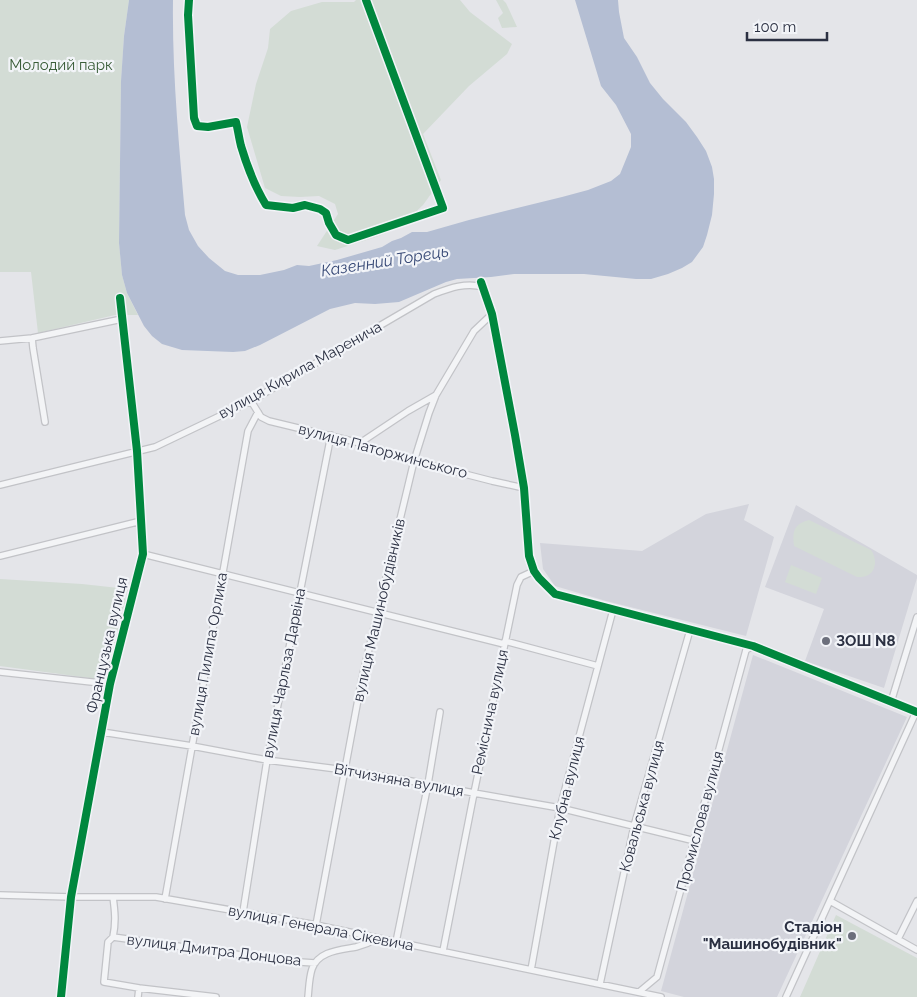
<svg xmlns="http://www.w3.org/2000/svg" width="917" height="997" font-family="Raleway,sans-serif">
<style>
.built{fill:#d3d4dc}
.green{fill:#d3dcd5}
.water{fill:#b4bed3}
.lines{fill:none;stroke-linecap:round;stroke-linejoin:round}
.minor-casing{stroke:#c2c3c7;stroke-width:8}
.minor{stroke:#f3f4f6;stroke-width:5.5}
.cycleway-casing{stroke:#f2f4f8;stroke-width:11}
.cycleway{stroke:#00873e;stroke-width:8}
.poi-dot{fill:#6c6f7c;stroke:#f2f4f8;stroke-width:2}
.labels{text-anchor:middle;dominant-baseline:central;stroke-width:4.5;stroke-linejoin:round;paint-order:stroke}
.park-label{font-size:15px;fill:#3a5d39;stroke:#f2f4f8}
.street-label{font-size:15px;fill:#2b3042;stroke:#f2f4f8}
.poi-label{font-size:15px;font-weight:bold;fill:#2b3042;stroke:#f2f4f8;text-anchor:start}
.water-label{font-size:16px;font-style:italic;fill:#364875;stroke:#f2f4f8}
</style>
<rect width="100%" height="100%" fill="#e4e5e9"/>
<!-- built -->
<path class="built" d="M749,504L744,520L774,537L746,636L606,601L555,586L543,569L540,543L642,551L706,514Z
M796,505L917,575V578L884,688L805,661L824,609L765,587Z
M753,655L907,717L777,997H684L661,991Z"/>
<!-- green -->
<path class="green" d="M0,0H129L124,36L121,82L119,243L122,275L127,293L138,315H115L38,333L31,272H0Z
M356,0H460L470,12L512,44L507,54L469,86L423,134L441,180L423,205L399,228L376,237L335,250L317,246L338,214L335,204L319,196L300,197L281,196L265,188L247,127L256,84L268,48L270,29L291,11L322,2H354Z
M496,0H503L506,3L517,27L502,28L498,18L503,13Z
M809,520L871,550C877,558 877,572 866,576C864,577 859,577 857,577L794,546C792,531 794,524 809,520Z
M791,565L822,578L816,594L785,582Z
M0,579L82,584L128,589L125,599L126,601L122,611L107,677L97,679L0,666Z
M836,915L917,958V997H800Z"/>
<!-- water -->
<path class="water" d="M129,0H173C172,72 179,144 185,215L189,230L198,246L209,258L225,271L238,275H260L284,270L297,265L309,266L337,260L382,247L392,241L401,238L412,232H427L469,220L562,197L588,190L611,181L620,174L631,147V134L616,105L601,86L575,0H618L619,12L624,38L637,57L650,83L663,99L686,122L697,137L706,151L712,167L714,179V194L712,215L707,235L703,247L692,262L682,268L668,274L651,279H636L584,274H514L491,277L457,279L446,282L399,302L375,304L355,303L330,309L260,345L245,351L233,352L182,350L162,344L152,336L144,326L127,293L122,275L119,243L121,81L124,36Z"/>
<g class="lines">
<defs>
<path id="minor" d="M189,0L188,15L194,118L197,126L208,127L236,122C238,130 239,138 241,146C247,166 255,187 266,205L293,208L305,205L320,209L326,213L329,223L336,235L348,240L443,208L366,0
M481,282L492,314L515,435L524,488L529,556L534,571L539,578L555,594L753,646L917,712
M0,341L32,338
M251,401L261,417L269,421L360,443L414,461L492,481L524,488
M45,422L33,348L32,338L122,319
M360,443L408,411L436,395
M0,485L155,447L251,401L434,294C450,288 466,282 483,287
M143,554L504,644
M0,556L141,521
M505,641L598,666
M0,672L110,684
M891,702L917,617
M102,732L192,746L267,760L345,770L411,781L474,793L560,808L695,841
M0,895L71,897H156L311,924L661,997
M113,897C115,912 116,922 113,937L108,942L104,982L139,988L138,997
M165,899L248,431L258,412
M830,901L917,950
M243,912L267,760L331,435
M316,925L362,678L414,461L429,413L436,395L474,331L492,314
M113,937L285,961L315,963
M898,939L917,901
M396,942L428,784L440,712
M443,951L474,793L517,585L521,577L534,571
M531,970L560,808L613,610
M600,984L634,826L690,630
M139,988L216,997
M639,992L657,977L746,650L753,646
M61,997L71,897L110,684L143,554L137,451L120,298
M308,997C309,988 309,978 312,969C318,951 340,950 356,947C364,945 371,942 378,938
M786,997L916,712"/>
</defs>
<!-- minor casing -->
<use href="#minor" class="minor-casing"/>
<!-- minor -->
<use href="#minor" class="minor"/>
<defs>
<path id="cycleway" d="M189,0L188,15L194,118L197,126L208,127L236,122C238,130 239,138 241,146C247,166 255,187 266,205L293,208L305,205L320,209L326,213L329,223L336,235L348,240L443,208L366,0
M481,282L492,314L515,435L524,488L529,556L534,571L539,578L555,594L753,646L917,712
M61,997L71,897L110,684L143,554L137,451L120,298"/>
</defs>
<!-- cycleway casing -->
<use href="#cycleway" class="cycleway-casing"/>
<!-- cycleway -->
<use href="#cycleway" class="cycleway"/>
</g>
<!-- markers -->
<g class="poi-dot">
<circle cx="826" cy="641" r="5"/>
<circle cx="852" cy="936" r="5"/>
</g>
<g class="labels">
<!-- park labels -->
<g class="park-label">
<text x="61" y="65">Молодий парк</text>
</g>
<!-- street labels -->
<g class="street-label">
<text transform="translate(300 370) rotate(-29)">вулиця Кирила Маренича</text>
<text transform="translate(383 451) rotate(15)">вулиця Паторжинського</text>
<text transform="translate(379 610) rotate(-77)">вулиця Машинобудівників</text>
<text transform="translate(107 645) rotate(-77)">Французька вулиця</text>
<text transform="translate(208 654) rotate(-80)">вулиця Пилипа Орлика</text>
<text transform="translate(284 673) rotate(-79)">вулиця Чарльза Дарвіна</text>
<text transform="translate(490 712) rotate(-78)">Реміснича вулиця</text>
<text transform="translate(399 780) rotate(10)">Вітчизняна вулиця</text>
<text transform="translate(567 788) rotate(-76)">Клубна вулиця</text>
<text transform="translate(642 806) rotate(-75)">Ковальська вулиця</text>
<text transform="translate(700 821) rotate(-75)">Промислова вулиця</text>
<text transform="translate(321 928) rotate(11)">вулиця Генерала Сікевича</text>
<text transform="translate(214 950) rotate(7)">вулиця Дмитра Донцова</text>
</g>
<!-- poi labels -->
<g class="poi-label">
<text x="836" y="641">ЗОШ N8</text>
<text x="842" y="927" text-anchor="end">Стадіон<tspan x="842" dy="17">"Машинобудівник"</tspan></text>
</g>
<!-- water labels -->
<g class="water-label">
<text transform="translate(385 261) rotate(-9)">Казенний Торець</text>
</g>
</g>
<!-- scale -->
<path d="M747 32v8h80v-8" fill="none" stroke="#2b3042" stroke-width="2.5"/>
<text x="754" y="32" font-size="15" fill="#2b3042" stroke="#f2f4f8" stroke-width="4" paint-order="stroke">100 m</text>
</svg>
